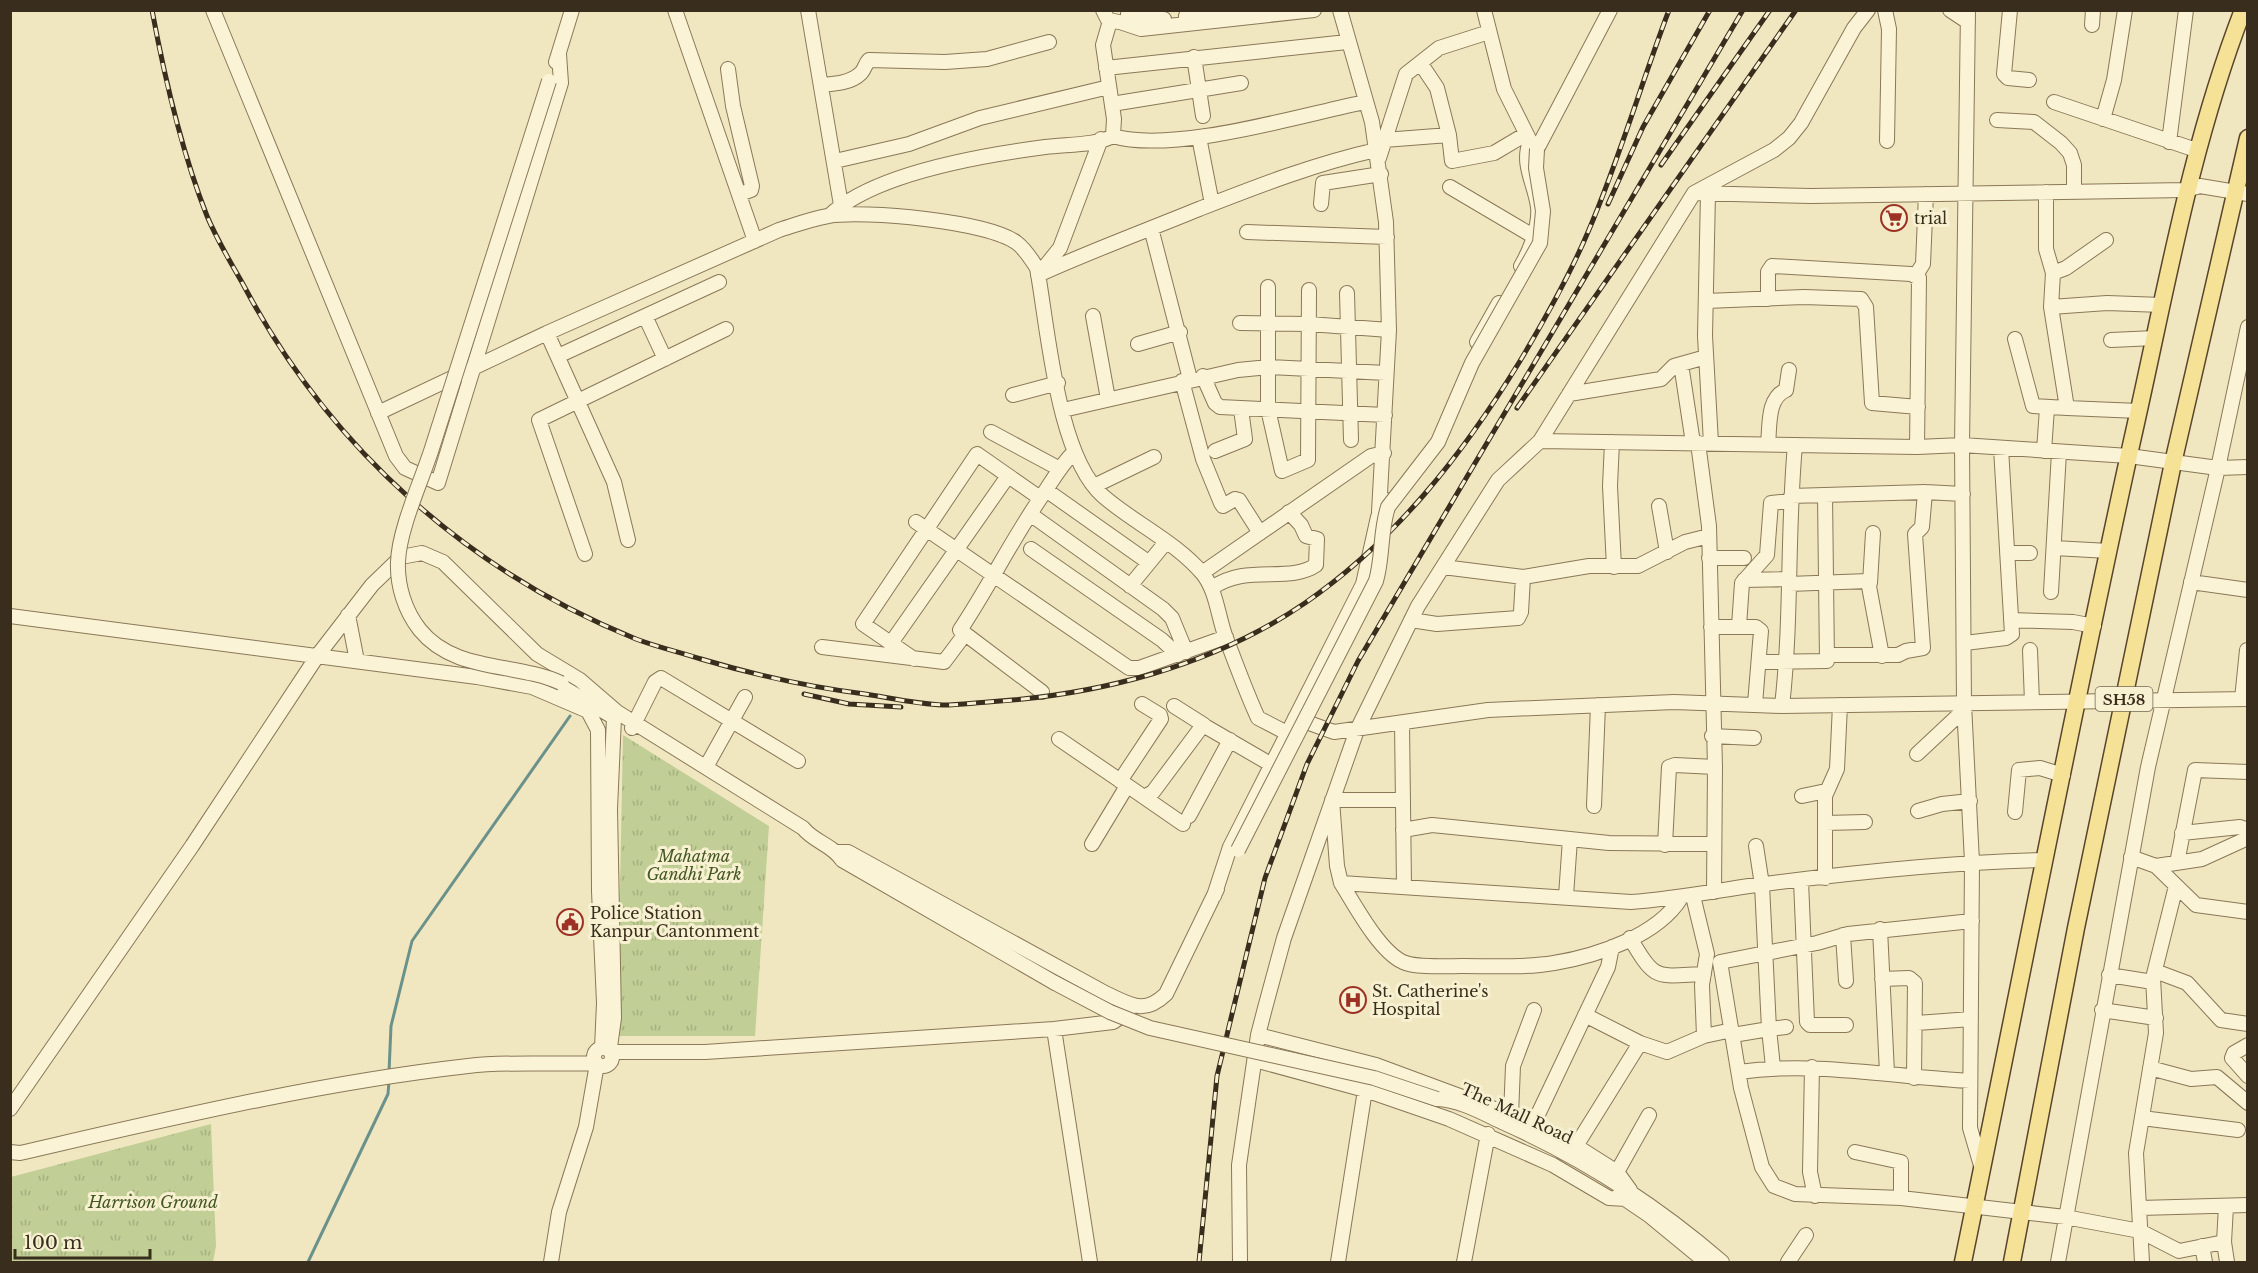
<svg xmlns="http://www.w3.org/2000/svg" width="2258" height="1273" font-family="'Libre Baskerville',serif">
<style>
.park{fill:url(#park-tufts)}
.lines{fill:none;stroke-linecap:round;stroke-linejoin:round}
.stream{stroke:#6b918b;stroke-width:3}
.minor-casing{stroke:#8a7858;stroke-width:16}
.major-casing{stroke:#58452c;stroke-width:19}
.minor{stroke:#faf3d5;stroke-width:14}
.major{stroke:#f5e297;stroke-width:16}
.rail-casing{stroke:#392e1d;stroke-width:5}
.rail{stroke:#f7f0d1;stroke-width:3;stroke-dasharray:9;stroke-linecap:butt}
.minor-bridge-casing{stroke:#8a7858;stroke-width:16;stroke-linecap:butt}
.minor-bridge{stroke:#faf3d5;stroke-width:14}
.labels{text-anchor:middle;dominant-baseline:central;stroke-width:6;stroke-linejoin:round;paint-order:stroke}
.shield{fill:#f7f0d1;stroke:#726853;stroke-width:1.5}
.shield-label{font-size:15px;font-weight:bold;fill:#392e1d}
.poi-label{font-size:16px;fill:#392e1d;stroke:#f7f0d1;text-anchor:start}
.park-label{font-size:16px;font-style:italic;fill:#445723;stroke:#f7f0d1}
.street-label{font-size:16px;fill:#392e1d;stroke:#f7f0d1}
</style>
<defs>
<pattern id="park-tufts" width="24" height="20" patternUnits="userSpaceOnUse" patternTransform="scale(1.5)"><rect width="24" height="20" fill="#c1ce95"/><path d="M3 7l-1-3M5 7V3M7 7l1-3M15 17l-1-3M17 17v-4M19 17l1-3" fill="none" stroke="#a7b180"/></pattern>
</defs>
<rect width="100%" height="100%" fill="#f0e7c1"/>
<!-- park -->
<path class="park" d="M623,735L769,826L755,1036H617Z
M211,1124L216,1246L213,1262H11V1177Z"/>
<g class="lines">
<!-- stream -->
<path class="stream" d="M389,1072L391,1026L412,941L570,716
M308,1262L388,1094L389,1081"/>
<defs>
<path id="minor" d="M213,10L396,456L405,468L438,483L561,83L559,54
M675,10L755,241
M808,10L841,205
M1103,10L1108,20L1119,22
M1340,10L1372,122L1386,222L1389,330L1379,512
M1484,10L1504,89L1530,141
M1885,10L1889,29L1887,141
M1950,10L1968,22
M1968,10L1962,445L1964,704L1972,862L1970,1128L1982,1169
M2010,10L2004,74L2008,78L2029,80
M1128,14L1142,19H1164
M1186,16L1229,10
M1120,22L1141,29L1314,10
M2092,25L2093,10
M1194,57L1203,116
M556,62L572,10
M1421,64L1437,88L1449,135L1452,161L1494,153L1526,134
M1106,68L1347,42
M728,69L733,106L752,186L751,190L740,194
M821,85C835,84 851,83 861,73C865,69 865,64 869,60L945,62L987,59L1049,42
M2054,102L2196,150
M1112,104L1241,83
M2103,119L2114,80L2125,10
M1997,120L2034,122L2061,143L2070,153L2074,165V192
M1113,136C1173,154 1301,115 1365,102
M1199,137L1212,204
M1384,140L1449,135
M2169,142L2186,10
M1537,149L1610,10
M1379,158L1406,74L1439,48L1489,32
M835,161L909,144L980,118L1109,87
M1450,187L1533,236
M2046,192V249L2053,273L2051,307
M1694,193L1811,196L2186,190L2200,186L2248,194
M1708,193L1705,336L1711,443
M1321,204L1323,183L1381,174
M829,216C874,173 984,155 1045,147C1065,144 1095,146 1113,136L1114,119L1103,45L1110,21
M1151,228L1190,379
M1247,232L1387,237
M1521,266C1530,251 1540,225 1538,207C1535,184 1521,164 1530,142
M2053,273L2066,268L2106,240
M1039,274L1060,248L1101,139
M1038,275C1091,251 1145,231 1199,209C1258,186 1314,164 1376,150
M1916,275L1923,264L1926,194
M1268,287V409L1282,471L1308,460L1309,290
M1347,293L1351,440
M1768,299V272L1772,266L1911,274L1919,278L1917,447
M1706,301L1804,297L1861,299L1866,307L1872,403L1918,407
M645,316L665,359
M1093,316L1108,399
M1240,323L1309,324L1389,330
M547,333L614,482L628,540
M2015,339L2033,406L2067,408
M2111,340L2155,338
M1477,342L1499,303
M1138,344L1180,332
M558,356L719,282
M1681,364L1693,443
M1203,376L1215,403L1220,407L1385,415
M1182,381L1203,459L1221,503L1223,506L1235,499L1239,500L1260,533
M1569,394L1661,379L1674,366L1706,357
M1013,395L1058,383
M1063,410L1238,370L1269,367L1386,373
M2139,411L2067,408L2051,307L2107,303L2162,305
M378,413L547,333L779,230C795,225 811,219 828,216C864,210 988,221 1017,243C1026,250 1031,259 1037,268C1048,328 1057,456 1103,496C1134,523 1176,542 1203,574C1217,592 1218,617 1226,638C1236,664 1246,692 1258,718L1287,733
M991,432L1058,468
M1540,441L1917,447L1962,445L2129,456L2218,468L2248,467
M1612,442L1610,486L1614,567
M1698,443L1709,526L1715,767L1714,892
M1768,444C1770,425 1767,398 1786,390L1789,370
M1215,451L1245,439L1241,409
M2044,451L2047,408
M1094,486L1154,457
M1046,490L1148,562
M1791,496L1925,492L1963,494
M1659,506L1667,552
M1030,514L1163,609L1172,618L1186,652
M916,522L1129,668H1139L1226,637
M2054,548L2109,551
M1031,549L1162,640L1178,655
M2007,553H2030
M585,554L539,420L726,329
M1709,558H1744
M1443,567L1523,577L1589,566H1638L1685,542L1709,536
M1202,573L1371,456L1384,453
M1744,580L1789,579
M2191,582L2248,590
M1870,583L1873,533
M1789,584L1868,581L1882,656
M1130,586L1166,542
M1212,588C1247,563 1288,584 1316,565L1317,539L1306,536L1301,525L1289,512
M2051,592L2059,452
M348,615L357,661
M10,616L477,677L532,687L588,711L598,730L599,891L604,1003L602,1048
M1411,620L1437,624L1518,618L1521,612L1523,577
M2011,620L2073,622L2094,626
M1739,626L1742,583L1767,555L1771,503L1790,501
M1711,627H1756L1761,631L1755,704
M891,643L1008,476
M1965,643L2006,638L2012,634L2001,448
M822,647L944,662L965,634
M2030,650L2032,702
M1827,655H1898L1906,651L1923,648L1915,534L1922,527L1925,492
M914,659L863,624L977,454L1040,498
M1759,662L1827,661L1825,495
M561,683L564,688L615,718
M1042,692L960,630C990,585 1013,537 1044,493C1054,478 1061,465 1074,452
M2242,699L2247,650
M1174,706L1204,725
M1782,706C1792,619 1787,532 1795,445
M609,707L803,828C814,842 833,845 842,860L1055,983
M1295,718L1334,732L1488,710L1674,702L1782,706L2248,699
M1402,723L1404,886
M632,728L655,682L661,678L798,761
M1712,736L1754,738
M1059,739L1144,797L1153,792L1203,725L1272,765
M1917,754L1964,710
M706,767L745,697
M1120,781L1161,719L1160,715L1142,704
M1141,795L1183,824
M1802,796L1826,791
M1401,800H1332L1337,866L1341,883L1631,902C1671,899 1709,892 1749,886C1847,873 1946,862 2044,860
M1594,806L1598,705
M1918,811L1942,804L1970,801
M2015,812L2019,770L2040,768L2063,775
M1189,816L1230,740
M1825,823L1865,822
M1403,830L1432,825L1609,843L1714,844
M2182,833L2240,827L2248,830
M1092,844L1127,786
M1665,845L1669,767L1675,765L1715,767
M838,852H848L1105,993C1130,1004 1143,1016 1166,994L1217,889
M2131,857L2156,866L2202,859L2248,838
M2177,863L2195,770L2248,772
M2156,866L2196,905L2248,912
M1825,878V796L1837,769L1840,705
M1801,881L1807,1022L1810,1025H1846
M1341,883C1355,905 1379,951 1403,962C1415,968 1448,966 1462,966C1492,966 1525,968 1554,963C1597,956 1657,936 1681,898
M1214,896L1230,847L1363,584L1378,517L1387,500
M1566,896L1570,839
M1693,896L1707,954L1702,985L1704,1036
M1972,921L1848,934L1817,943L1720,962L1741,1088L1762,1167L1774,1186L1795,1194L1901,1198L2065,1217L2140,1231L2179,1251L2224,1242
M1880,929L1887,1073
M1843,935L1846,981
M1630,938C1656,982 1655,976 1704,974
M2155,971L2187,983L2221,1020L2248,1024
M2109,975L2153,982
M1882,979L1909,978L1915,983L1914,1078
M2102,1010L2156,1018
M1585,1015L1640,1043L1667,1052L1704,1036L1732,1030
M1917,1023L1971,1019
M1054,1029L1090,1262
M1258,1035L1376,1065L1511,1115L1576,1146L1617,1172L1630,1190
M1733,1035L1769,1029L1762,885L1756,846
M2248,1045L2234,1053L2232,1058L2248,1076
M610,1047L614,1018L610,809L614,718L616,711
M594 1057a9 9 0 1 1 18 0a9 9 0 1 1-18 0Z
M611,1052H705L1054,1029L1113,1022L1128,1012
M1255,1060L1365,1090L1449,1119L1553,1165L1609,1198L1626,1199
M1773,1067L1769,1029L1786,1027
M1812,1067L1810,1172L1815,1196
M2150,1068L2191,1079L2217,1077L2248,1103
M1739,1072C1816,1061 1893,1077 1970,1081
M1437,1099C1460,1100 1481,1112 1502,1122C1583,1158 1655,1204 1722,1262
M10,1109L192,846L318,655L372,585L401,557L422,553L443,562L537,654L580,680L616,711
M1511,1115L1513,1066L1534,1010
M2142,1118L2238,1130
M1533,1125L1608,967L1612,947
M1576,1146L1640,1043
M10,1152L20,1153C168,1119 317,1083 468,1066C511,1061 553,1065 596,1063
M1855,1152L1901,1162V1198
M1617,1172L1649,1115
M1619,1195L1650,1216L1706,1262
M2226,1206L2224,1242L2227,1262
M2140,1208L2248,1205
M2202,1246L2205,1262
M551,1262L559,1212L586,1127L597,1064
M1240,1262L1239,1165L1258,1035L1265,1008L1284,938L1357,730L1418,606L1498,480L1540,441L1694,193L1774,150L1789,138L1801,123L1854,28L1868,10
M1338,1262L1365,1090
M1464,1262L1488,1134
M1788,1262L1806,1235
M2058,1262L2148,767L2218,468L2248,327
M2142,1262L2136,1153L2156,1033L2153,978L2176,886"/>
<path id="major" d="M1963,1262C2019,989 2072,714 2132,441C2165,296 2189,150 2243,10
M2012,1262L2076,928L2173,463L2248,138"/>
</defs>
<!-- minor casing -->
<use href="#minor" class="minor-casing"/>
<!-- major casing -->
<use href="#major" class="major-casing"/>
<!-- minor -->
<use href="#minor" class="minor"/>
<!-- major -->
<use href="#major" class="major"/>
<defs>
<path id="rail" d="M152,10C165,80 181,150 207,216C217,240 231,263 244,286C329,446 467,571 636,639C657,647 679,652 701,659C755,675 809,687 865,694C891,698 917,704 943,705C958,705 973,703 988,702C1099,695 1213,666 1305,603C1396,540 1463,454 1520,361C1545,319 1569,277 1588,232C1619,160 1641,84 1669,10
M1661,165L1770,10
M1608,204L1643,127L1710,10
M1517,408L1796,10
M804,694L849,704L901,707
M1199,1262L1217,1076L1265,878L1307,764L1358,661L1743,10"/>
</defs>
<!-- rail casing -->
<use href="#rail" class="rail-casing"/>
<!-- rail -->
<use href="#rail" class="rail"/>
<defs>
<path id="minor-bridge" d="M549,81C510,202 472,324 433,445C423,478 399,528 398,562C397,586 405,611 420,630C455,673 515,662 561,683
M1238,850L1376,581C1383,557 1380,531 1388,507L1438,442L1472,363L1540,243L1543,211L1536,168L1537,149
M1055,983L1110,1012L1150,1028L1374,1078L1437,1099"/>
</defs>
<!-- minor-bridge casing -->
<use href="#minor-bridge" class="minor-bridge-casing"/>
<!-- minor-bridge -->
<use href="#minor-bridge" class="minor-bridge"/>
</g>
<!-- icons -->
<defs>
<symbol id="supermarket-ring" viewBox="-11 -11 22 22"><circle r="9.5" fill="#f7f0d1" stroke="#9c3225" stroke-width="1.5"/><path d="M-6-5.5h2.5l.6 2H6L4.5 2H-2.5L-4.4-4H-6ZM-1.5 3.2a1.3 1.3 0 1 0 .1 0ZM3 3.2a1.3 1.3 0 1 0 .1 0Z" fill="#9c3225"/></symbol>
<symbol id="civic-ring" viewBox="-11 -11 22 22"><circle r="9.5" fill="#f7f0d1" stroke="#9c3225" stroke-width="1.5"/><path d="M-.6-6.5H3V-4.5H.6V-3L4-1V1h2V6H-6V1h2V-1L-.6-3ZM-1.2 2.5V6h2.4V2.5Z" fill="#9c3225"/></symbol>
<symbol id="hospital-ring" viewBox="-11 -11 22 22"><circle r="9.5" fill="#f7f0d1" stroke="#9c3225" stroke-width="1.5"/><path d="M-5-5h3v3.5h4V-5h3V5h-3V1.5h-4V5h-3Z" fill="#9c3225"/></symbol>
</defs>
<g fill-rule="evenodd">
<use href="#supermarket-ring" x="1879" y="203" width="30" height="30"/>
<use href="#civic-ring" x="555" y="907" width="30" height="30"/>
<use href="#hospital-ring" x="1338" y="985" width="30" height="30"/>
</g>
<g class="labels">
<!-- shield labels -->
<rect class="shield" x="2095.5" y="687" width="57" height="24" rx="4.5"/>
<g class="shield-label">
<text x="2124" y="699">SH58</text>
</g>
<!-- poi labels -->
<g class="poi-label">
<text x="1914" y="218">trial</text>
<text x="590" y="913">Police Station<tspan x="590" dy="18">Kanpur Cantonment</tspan></text>
<text x="1372" y="991">St. Catherine's<tspan x="1372" dy="18">Hospital</tspan></text>
</g>
<!-- park labels -->
<g class="park-label">
<text x="694" y="856">Mahatma<tspan x="694" dy="18">Gandhi Park</tspan></text>
<text x="153" y="1202">Harrison Ground</text>
</g>
<!-- street labels -->
<g class="street-label">
<text transform="translate(1517 1113) rotate(25)">The Mall Road</text>
</g>
</g>
<!-- border -->
<rect width="2258" height="1273" fill="none" stroke="#392e1d" stroke-width="24"/>
<!-- scale -->
<path d="M15 1249v9h135v-9" fill="none" stroke="#392e1d" stroke-width="3"/>
<text x="24" y="1249" font-size="18" fill="#392e1d" stroke="#f7f0d1" stroke-width="4.5" paint-order="stroke">100 m</text>
</svg>
